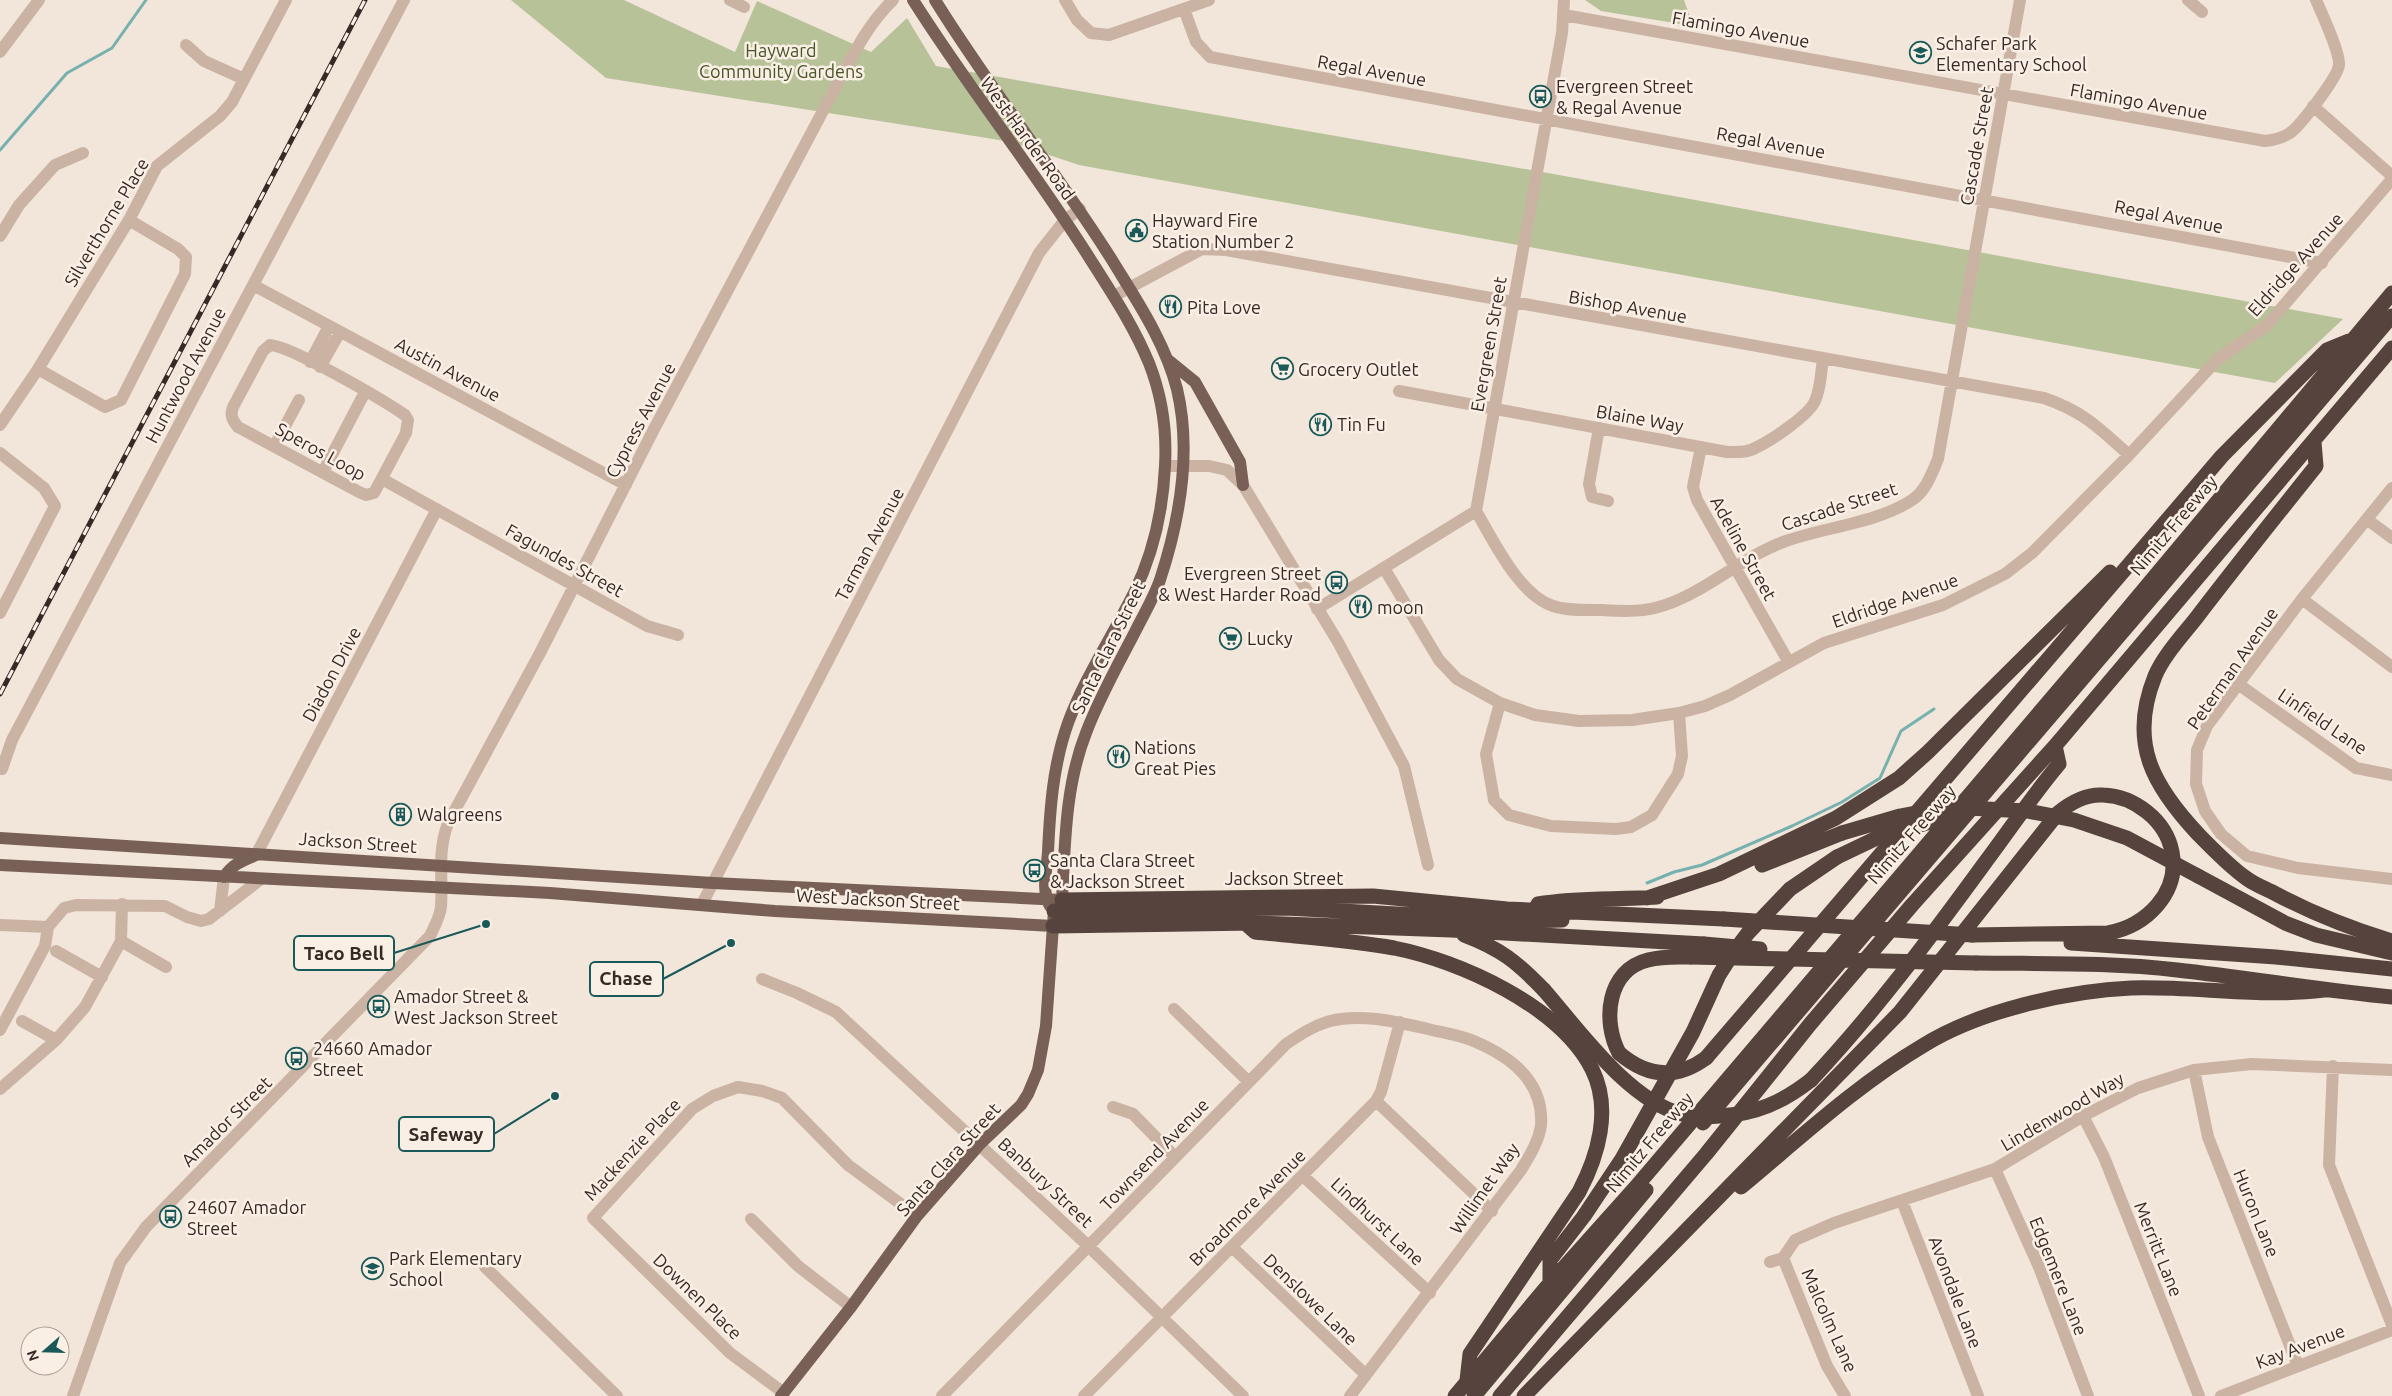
<svg xmlns="http://www.w3.org/2000/svg" width="2392" height="1396" font-family="Ubuntu,sans-serif">
<style>
.green{fill:#b7c298}
.lines{fill:none;stroke-linecap:round;stroke-linejoin:round}
.stream{stroke:#76b1af;stroke-width:3}
.minor{stroke:#cbb3a4;stroke-width:12}
.major{stroke:#796056;stroke-width:12}
.highway{stroke:#57433d;stroke-width:15}
.rail-casing{stroke:#362a26;stroke-width:5}
.rail{stroke:#faefe5;stroke-width:3;stroke-dasharray:9;stroke-linecap:butt}
.highway-bridge{stroke:#57433d;stroke-width:15}
.labels{text-anchor:middle;dominant-baseline:central;stroke-width:5;stroke-linejoin:round;paint-order:stroke}
.street-label{font-size:18px;fill:#362a26;stroke:#faefe5}
.poi-label{font-size:18px;fill:#362a26;stroke:#faefe5;text-anchor:start}
.park-label{font-size:18px;fill:#485529;stroke:#faefe5}
.leader{fill:none;stroke:#1a5959;stroke-width:2}
.callout-dot{fill:#1a5959;stroke:#faefe5;stroke-width:2}
.callout{fill:#faefe5;stroke:#1a5959;stroke-width:2}
.callout-label{font-size:19px;text-anchor:middle;font-weight:bold;fill:#362a26}
</style>
<rect width="100%" height="100%" fill="#f2e5d9"/>
<!-- green -->
<path class="green" d="M511,0H624L735,52L757,1L871,52L907,18L936,66L1548,173L2343,319L2275,383L1079,165L1010,142L987,138L606,78Z
M1585,0H1684L1693,26L1601,11Z"/>
<g class="lines">
<!-- stream -->
<path class="stream" d="M0,150L67,73L112,48L146,0
M1647,883L1674,872L1702,865L1792,826L1842,802L1880,778L1901,731L1934,709"/>
<!-- minor -->
<path class="minor" d="M730,0L744,7
M1065,0L1077,20L1091,33L1109,35L1209,0
M2188,0L2202,12
M1184,9L1196,42L1210,57L2322,263
M1564,15L2265,141C2274,140 2282,138 2290,133C2300,126 2338,77 2339,65C2340,52 2322,14 2316,0
M186,45L204,61L244,79
M0,52L39,0
M2313,106L2392,176
M0,236L19,205L55,165L83,153
M253,285L626,485
M1114,296L1202,249L1226,250L2044,398C2084,412 2098,427 2129,455
M270,345C291,346 383,400 405,415L408,420L406,433L374,493L366,495L359,492L238,427C232,420 230,415 233,407L263,351Z
M310,362L329,326
M320,367L340,332
M38,369L105,407L121,400L185,274L186,257L178,249L129,220
M1399,391L1727,452C1737,452 1748,453 1757,447C1772,440 1809,415 1815,401C1821,388 1821,372 1823,358
M0,425L38,369L129,220L157,166L220,116L232,102L286,0
M1599,428L1589,484L1592,497L1608,501
M275,445L299,400
M1701,447L1693,487L1697,500L1788,661
M0,453L44,488L55,506L0,613
M1165,466H1209L1227,470L1243,485L1338,642L1404,766L1428,865
M323,472L365,392
M382,479L647,626L678,635
M2392,488L2302,599L2207,726L2197,750L2196,784L2205,811L2221,834L2247,856L2298,868L2392,879
M1476,511C1493,540 1519,595 1553,606C1569,611 1586,610 1602,610C1620,611 1638,612 1655,608C1703,596 1740,557 1786,541C1826,527 1877,523 1912,500C1926,491 1932,473 1938,459L2020,0
M2368,520L2392,538
M1384,568L1439,660L1457,679L1500,703L1535,715L1579,721L1632,720L1679,713L1705,706L1730,695L1824,643L1943,605L2005,574L2032,553L2129,455L2218,359L2267,325L2392,179
M2302,599L2392,667
M1317,609L1476,511L1562,33L1564,0
M2238,684L2356,768L2392,775
M1500,703L1486,754L1494,800L1509,815L1551,826L1616,829L1631,827L1652,815L1678,774L1682,756L1679,713
M2,769L12,740L404,0
M256,855L437,509
M702,904L1039,253L1065,220L1080,209
M220,911L224,877
M0,925L48,927
M121,941L166,967
M56,951L102,977
M762,979L797,993L836,1012L1083,1241L1243,1396
M1174,1009L1249,1082
M22,1021L56,1040
M0,1030L45,946L48,927L64,908L76,905L165,906L187,917L201,921L209,919L261,879
M2333,1066L2329,1165L2392,1325
M2194,1070L2208,1137L2298,1366
M0,1089L56,1040L85,1007L121,941L122,904
M1376,1101L1492,1211
M1113,1107L1133,1114L1175,1157
M2083,1116L2104,1157L2199,1396
M1995,1169L2039,1267L2088,1396
M1303,1176L1430,1293
M1902,1201L1978,1396
M751,1219L798,1266L851,1307
M1232,1247L1366,1375
M1783,1258L1827,1366L1845,1396
M1770,1262L1783,1258L1795,1240L1834,1223L1995,1169L2083,1116L2138,1088L2194,1070L2252,1064L2392,1070
M485,1267L617,1396
M784,1393L730,1353L593,1218L692,1109L713,1096L738,1087L762,1091L782,1098L848,1165L917,1216
M73,1396L120,1263L146,1227L430,936C434,927 440,917 441,907C443,876 437,853 448,823L540,653L653,431L833,92C851,59 866,26 893,0
M942,1396L1286,1044C1301,1034 1313,1026 1330,1021C1362,1013 1397,1022 1428,1029C1443,1033 1461,1035 1476,1042C1511,1057 1544,1082 1541,1125C1539,1141 1529,1157 1521,1170L1350,1396
M1084,1396L1376,1101L1381,1092L1400,1022
M2221,1396L2392,1330"/>
<!-- major -->
<path class="major" d="M913,0C968,87 1032,167 1087,254C1109,289 1133,324 1149,363C1162,396 1167,431 1165,466C1163,509 1153,554 1134,593C1112,637 1085,677 1068,723C1053,765 1050,808 1048,852C1047,868 1041,892 1050,906
M1168,360L1195,382L1240,462L1243,485
M0,838L713,883L1062,900
M0,865L550,893L775,911L1053,926
M224,877C232,865 241,861 254,856
M781,1396L851,1307L917,1216L980,1144L1021,1105L1028,1094L1038,1070L1046,1026L1054,911L1062,900C1065,844 1065,786 1086,733C1099,698 1119,663 1136,630C1144,614 1154,597 1160,580C1180,519 1192,452 1177,389C1165,342 1137,301 1112,260C1056,171 990,89 935,0"/>
<!-- highway -->
<path class="highway" d="M2314,442L2316,466C2276,516 2236,566 2197,617C2183,635 2164,655 2155,676C2128,743 2153,786 2199,835C2214,850 2229,866 2246,878C2255,885 2267,889 2276,894C2314,914 2352,929 2392,941
M1762,865L1842,833
M2198,876L2285,923L2316,935L2392,953
M1647,898L1719,874L1836,818L1899,778L1928,752L2110,572
M1062,900L1373,896L1507,909L1724,919
M1538,904C1577,897 1617,900 1657,897
M1054,911L1286,908L1526,921L1562,920
M1246,924L1255,932C1301,937 1348,940 1394,948C1460,961 1560,1006 1592,1069C1612,1109 1598,1156 1579,1192L1470,1354L1467,1380
M1053,926L1256,923L1451,930L1704,944
M1464,935C1501,949 1517,962 1544,990
M2071,943L2276,957L2392,969
M1976,963C2043,964 2111,962 2177,970C2249,978 2320,990 2392,997
M1619,1053C1602,1021 1607,970 1648,960C1662,956 1677,957 1691,957
M1706,1058L2222,456L2327,350L2349,341
M1811,1080C1874,1013 1930,938 1984,864C2009,831 2032,796 2059,764L2055,746
M1703,1123L2392,316
M1741,1187C1800,1138 1858,1084 1924,1045C1979,1011 2066,991 2131,988C2195,986 2259,998 2324,990
M1550,1283V1260L1584,1216L1622,1159L1693,1032L1719,975L1733,953L1748,933L1790,889L1837,857
M1455,1396L1550,1283L1635,1188L2120,618L2392,293
M1474,1396L1646,1190
M1500,1396L1706,1154L1811,1023L1912,905L2055,746L2392,348
M1524,1396L1900,1012L2058,813C2070,803 2086,794 2103,795C2134,796 2166,820 2172,852C2180,893 2146,926 2108,933L1972,935"/>
<defs>
<path id="rail" d="M0,694L365,0"/>
</defs>
<!-- rail casing -->
<use href="#rail" class="rail-casing"/>
<!-- rail -->
<use href="#rail" class="rail"/>
<!-- highway-bridge -->
<path class="highway-bridge" d="M1842,833L1900,816L1947,807L2027,811L2074,820L2127,838L2198,876
M1837,857L1881,836L1948,817
M1724,919L1972,935
M1704,944L1760,949
M1691,957L1976,963
M1544,990C1579,1030 1629,1101 1682,1114C1694,1117 1707,1117 1720,1116C1756,1114 1783,1102 1811,1080
M1619,1053C1647,1077 1676,1080 1706,1058"/>
</g>
<!-- icons -->
<defs>
<symbol id="school-ring" viewBox="-11 -11 22 22"><circle r="9.5" fill="#faefe5" stroke="#1a5959" stroke-width="1.5"/><path d="M0-5L7-2L0 1L-7-2ZM-4 1L0 2.5L4 1V4Q0 6-4 4Z" fill="#1a5959"/></symbol>
<symbol id="bus-ring" viewBox="-11 -11 22 22"><circle r="9.5" fill="#faefe5" stroke="#1a5959" stroke-width="1.5"/><path d="M-5-6H5V4H4V6H2V4H-2V6H-4V4H-5ZM-3.5-4V0h7V-4ZM-3.5 1.2v1.5H-2V1.2ZM2 1.2v1.5H3.5V1.2Z" fill="#1a5959"/></symbol>
<symbol id="civic-ring" viewBox="-11 -11 22 22"><circle r="9.5" fill="#faefe5" stroke="#1a5959" stroke-width="1.5"/><path d="M-.6-6.5H3V-4.5H.6V-3L4-1V1h2V6H-6V1h2V-1L-.6-3ZM-1.2 2.5V6h2.4V2.5Z" fill="#1a5959"/></symbol>
<symbol id="restaurant-ring" viewBox="-11 -11 22 22"><circle r="9.5" fill="#faefe5" stroke="#1a5959" stroke-width="1.5"/><path d="M-5-6h1v4h1v-4h1v4h1v-4h1v5L-1.5 .5V6h-2V.5L-5-1ZM5-6V6H3V1.5H1.5Q1.5-4 5-6Z" fill="#1a5959"/></symbol>
<symbol id="supermarket-ring" viewBox="-11 -11 22 22"><circle r="9.5" fill="#faefe5" stroke="#1a5959" stroke-width="1.5"/><path d="M-6-5.5h2.5l.6 2H6L4.5 2H-2.5L-4.4-4H-6ZM-1.5 3.2a1.3 1.3 0 1 0 .1 0ZM3 3.2a1.3 1.3 0 1 0 .1 0Z" fill="#1a5959"/></symbol>
<symbol id="building-ring" viewBox="-11 -11 22 22"><circle r="9.5" fill="#faefe5" stroke="#1a5959" stroke-width="1.5"/><path d="M-4-6H4V6H1V3H-1V6H-4ZM-2.5-4.3h1.7v1.8h-1.7ZM.8-4.3h1.7v1.8H.8ZM-2.5-1h1.7V.8h-1.7ZM.8-1h1.7V.8H.8Z" fill="#1a5959"/></symbol>
</defs>
<g fill-rule="evenodd">
<use href="#school-ring" x="1908" y="40" width="25" height="25"/>
<use href="#bus-ring" x="1528" y="84" width="25" height="25"/>
<use href="#civic-ring" x="1124" y="218" width="25" height="25"/>
<use href="#restaurant-ring" x="1158" y="294" width="25" height="25"/>
<use href="#supermarket-ring" x="1270" y="356" width="25" height="25"/>
<use href="#restaurant-ring" x="1308" y="412" width="25" height="25"/>
<use href="#bus-ring" x="1324" y="570" width="25" height="25"/>
<use href="#restaurant-ring" x="1348" y="594" width="25" height="25"/>
<use href="#supermarket-ring" x="1218" y="626" width="25" height="25"/>
<use href="#restaurant-ring" x="1106" y="744" width="25" height="25"/>
<use href="#building-ring" x="388" y="802" width="25" height="25"/>
<use href="#bus-ring" x="1022" y="858" width="25" height="25"/>
<use href="#bus-ring" x="366" y="994" width="25" height="25"/>
<use href="#bus-ring" x="284" y="1046" width="25" height="25"/>
<use href="#bus-ring" x="158" y="1204" width="25" height="25"/>
<use href="#school-ring" x="360" y="1256" width="25" height="25"/>
</g>
<g class="labels">
<!-- street labels -->
<g class="street-label">
<text transform="translate(1741 29) rotate(10)">Flamingo Avenue</text>
<text transform="translate(1372 70) rotate(10)">Regal Avenue</text>
<text transform="translate(2139 101) rotate(10)">Flamingo Avenue</text>
<text transform="translate(1028 138) rotate(54)">West Harder Road</text>
<text transform="translate(1771 142) rotate(10)">Regal Avenue</text>
<text transform="translate(1976 146) rotate(-80)">Cascade Street</text>
<text transform="translate(2169 216) rotate(11)">Regal Avenue</text>
<text transform="translate(106 222) rotate(-59)">Silverthorne Place</text>
<text transform="translate(2295 264) rotate(-48)">Eldridge Avenue</text>
<text transform="translate(1628 306) rotate(10)">Bishop Avenue</text>
<text transform="translate(1488 344) rotate(-80)">Evergreen Street</text>
<text transform="translate(448 369) rotate(28)">Austin Avenue</text>
<text transform="translate(185 375) rotate(-62)">Huntwood Avenue</text>
<text transform="translate(1640 418) rotate(10)">Blaine Way</text>
<text transform="translate(640 420) rotate(-62)">Cypress Avenue</text>
<text transform="translate(321 451) rotate(29)">Speros Loop</text>
<text transform="translate(1839 506) rotate(-18)">Cascade Street</text>
<text transform="translate(2173 525) rotate(-50)">Nimitz Freeway</text>
<text transform="translate(869 544) rotate(-62)">Tarman Avenue</text>
<text transform="translate(1744 548) rotate(61)">Adeline Street</text>
<text transform="translate(565 560) rotate(29)">Fagundes Street</text>
<text transform="translate(1895 600) rotate(-19)">Eldridge Avenue</text>
<text transform="translate(1108 647) rotate(-64)">Santa Clara Street</text>
<text transform="translate(2232 668) rotate(-55)">Peterman Avenue</text>
<text transform="translate(331 674) rotate(-62)">Diadon Drive</text>
<text transform="translate(2323 721) rotate(34)">Linfield Lane</text>
<text transform="translate(1911 834) rotate(-49)">Nimitz Freeway</text>
<text transform="translate(358 842) rotate(4)">Jackson Street</text>
<text x="1284" y="878">Jackson Street</text>
<text transform="translate(878 899) rotate(3)">West Jackson Street</text>
<text transform="translate(2062 1111) rotate(-30)">Lindenwood Way</text>
<text transform="translate(226 1121) rotate(-45)">Amador Street</text>
<text transform="translate(1649 1142) rotate(-50)">Nimitz Freeway</text>
<text transform="translate(632 1149) rotate(-47)">Mackenzie Place</text>
<text transform="translate(1154 1154) rotate(-46)">Townsend Avenue</text>
<text transform="translate(948 1159) rotate(-48)">Santa Clara Street</text>
<text transform="translate(1046 1182) rotate(43)">Banbury Street</text>
<text transform="translate(1484 1188) rotate(-55)">Willimet Way</text>
<text transform="translate(1247 1207) rotate(-45)">Broadmore Avenue</text>
<text transform="translate(2257 1213) rotate(68)">Huron Lane</text>
<text transform="translate(1378 1221) rotate(43)">Lindhurst Lane</text>
<text transform="translate(2159 1249) rotate(68)">Merritt Lane</text>
<text transform="translate(2059 1276) rotate(68)">Edgemere Lane</text>
<text transform="translate(1956 1292) rotate(69)">Avondale Lane</text>
<text transform="translate(698 1296) rotate(44)">Downen Place</text>
<text transform="translate(1311 1299) rotate(44)">Denslowe Lane</text>
<text transform="translate(1830 1320) rotate(66)">Malcolm Lane</text>
<text transform="translate(2300 1346) rotate(-21)">Kay Avenue</text>
</g>
<!-- poi labels -->
<g class="poi-label">
<text x="1936" y="43">Schafer Park<tspan x="1936" dy="21">Elementary School</tspan></text>
<text x="1556" y="86">Evergreen Street<tspan x="1556" dy="21">&amp; Regal Avenue</tspan></text>
<text x="1152" y="220">Hayward Fire<tspan x="1152" dy="21">Station Number 2</tspan></text>
<text x="1187" y="307">Pita Love</text>
<text x="1298" y="369">Grocery Outlet</text>
<text x="1337" y="424">Tin Fu</text>
<text x="1321" y="573" text-anchor="end">Evergreen Street<tspan x="1321" dy="21">&amp; West Harder Road</tspan></text>
<text x="1377" y="607">moon</text>
<text x="1247" y="638">Lucky</text>
<text x="1134" y="747">Nations<tspan x="1134" dy="21">Great Pies</tspan></text>
<text x="417" y="814">Walgreens</text>
<text x="1050" y="860">Santa Clara Street<tspan x="1050" dy="21">&amp; Jackson Street</tspan></text>
<text x="394" y="996">Amador Street &amp;<tspan x="394" dy="21">West Jackson Street</tspan></text>
<text x="313" y="1048">24660 Amador<tspan x="313" dy="21">Street</tspan></text>
<text x="187" y="1207">24607 Amador<tspan x="187" dy="21">Street</tspan></text>
<text x="389" y="1258">Park Elementary<tspan x="389" dy="21">School</tspan></text>
</g>
<!-- park labels -->
<g class="park-label">
<text x="781" y="50">Hayward<tspan x="781" dy="21">Community Gardens</tspan></text>
</g>
</g>
<!-- callouts -->
<path class="leader" d="M486 924L394 953M731 943L663 979M555 1096L494 1134"/>
<g class="callout-dot">
<circle cx="486" cy="924" r="5"/>
<circle cx="731" cy="943" r="5"/>
<circle cx="555" cy="1096" r="5"/>
</g>
<g class="callout">
<rect x="294" y="936" width="100" height="34" rx="5"/>
<rect x="590" y="962" width="73" height="34" rx="5"/>
<rect x="399" y="1117" width="95" height="34" rx="5"/>
</g>
<g class="callout-label">
<text x="344" y="960">Taco Bell</text>
<text x="626" y="985">Chase</text>
<text x="446" y="1141">Safeway</text>
</g>
<!-- north arrow -->
<g transform="translate(45 1351) rotate(250)"><circle r="24" fill="#faefe5" stroke="#aca099"/>
<path d="M0-4L9 19L0 12L-9 19Z" fill="#1a5959"/>
<text y="-8" font-size="14" font-weight="bold" text-anchor="middle" fill="#362a26">N</text>
</g>
</svg>
